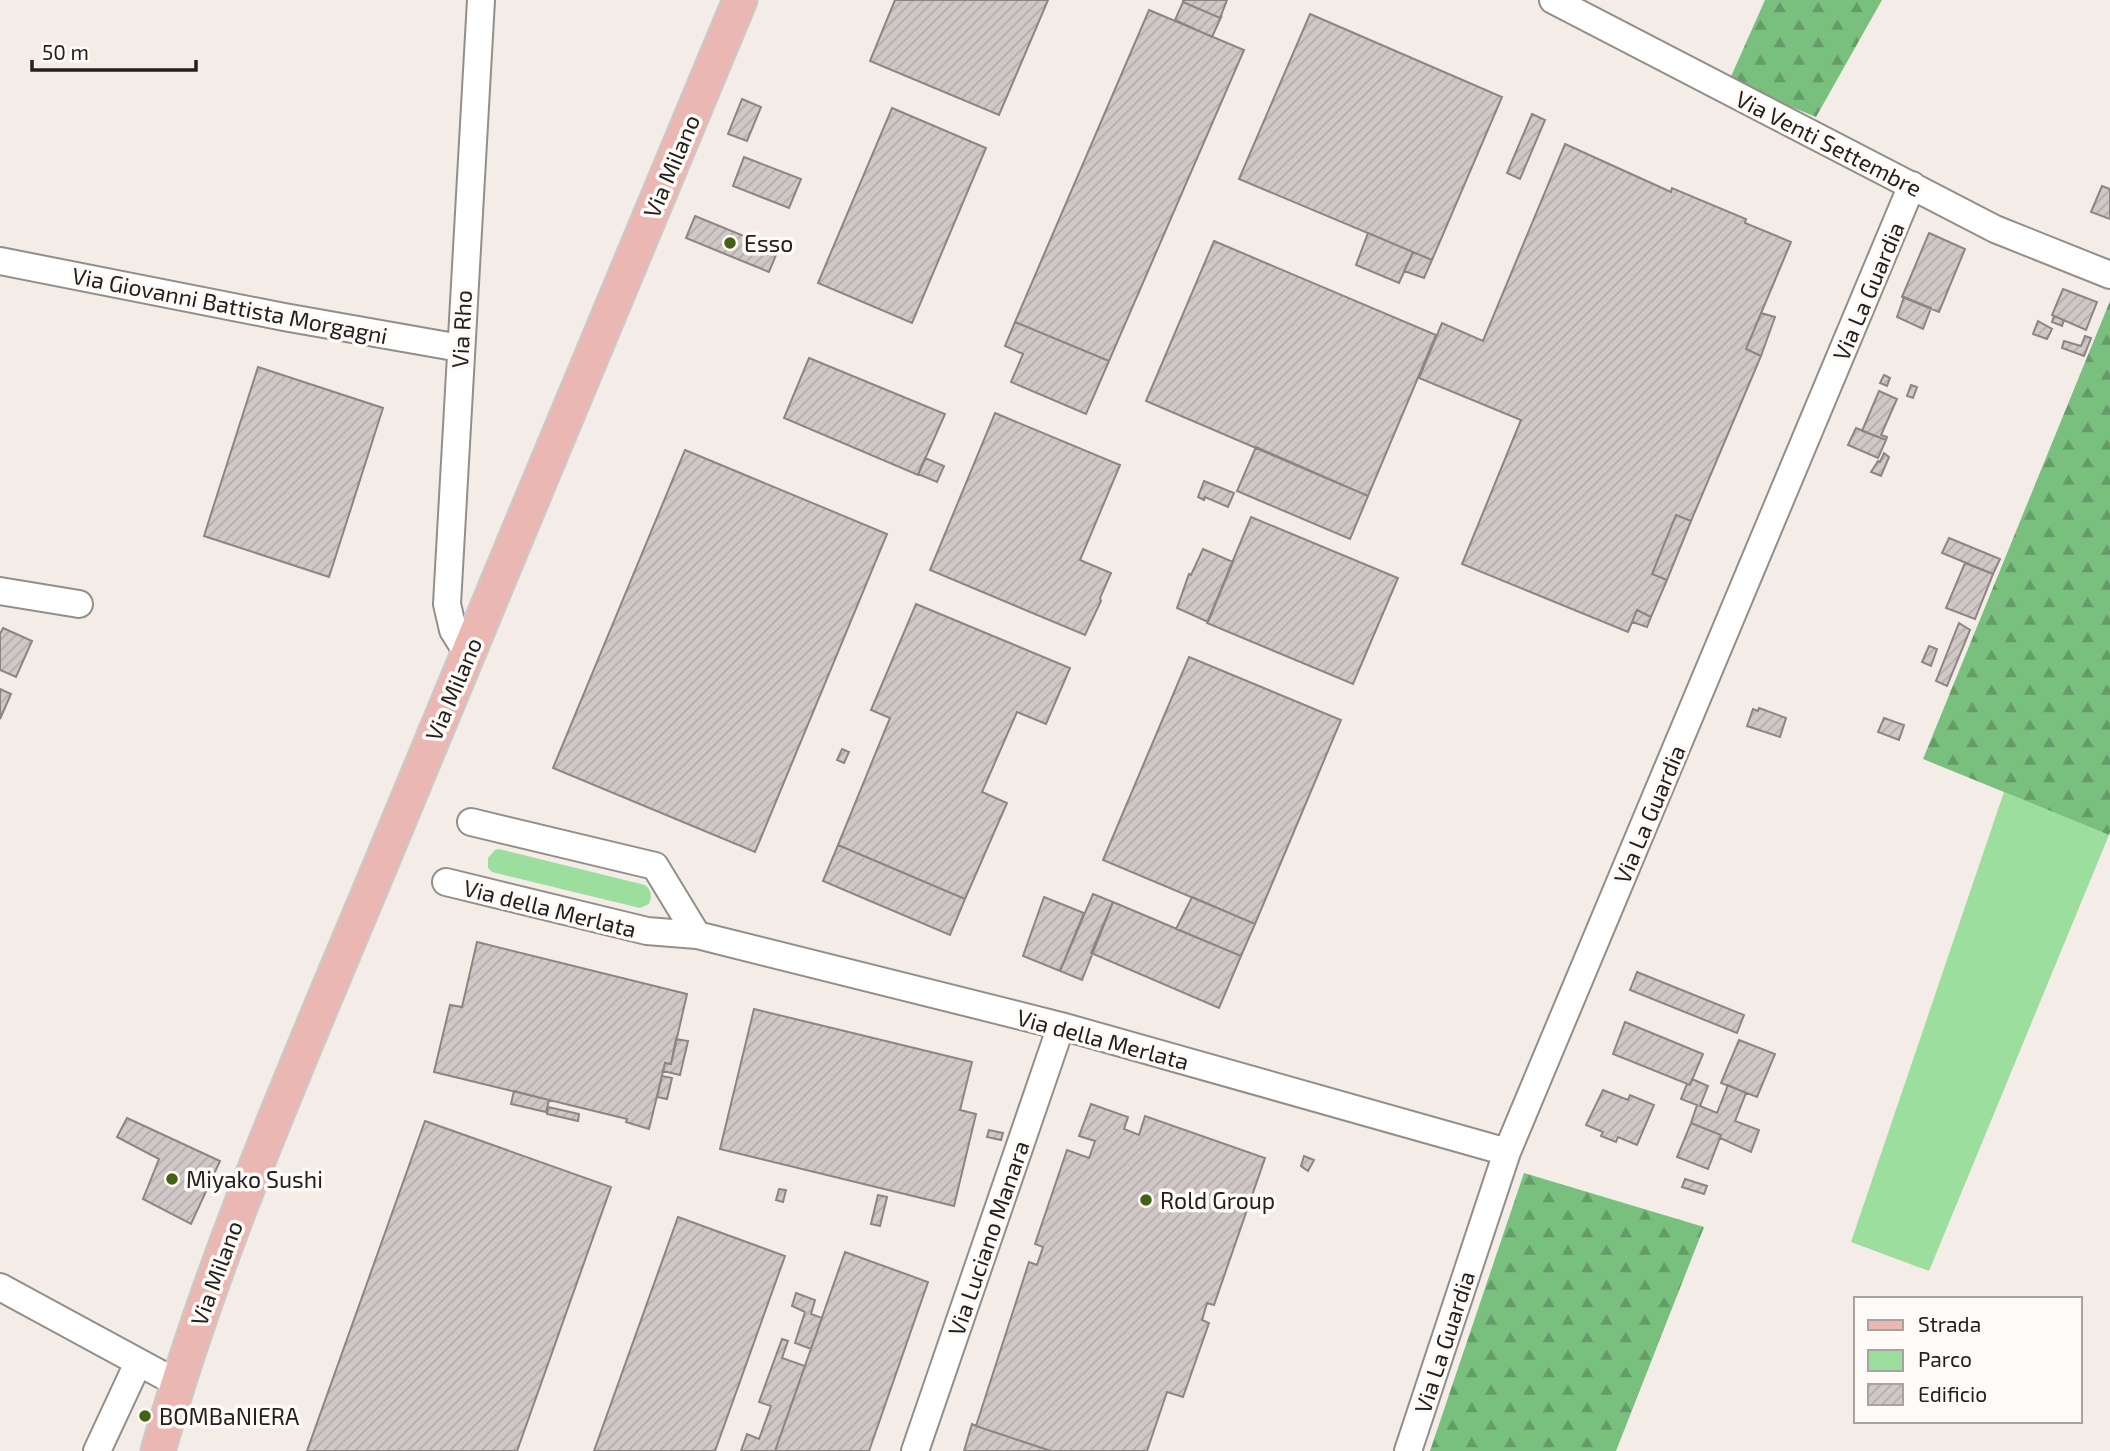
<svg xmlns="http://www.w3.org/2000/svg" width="2110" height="1451" font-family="'Exo 2',sans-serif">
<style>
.green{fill:#9bde9e}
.forest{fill:url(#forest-firs)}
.building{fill:url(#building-hatch);stroke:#8d8583;stroke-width:2}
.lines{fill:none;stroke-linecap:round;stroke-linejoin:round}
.minor-casing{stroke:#948e89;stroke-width:30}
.major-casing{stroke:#cacac9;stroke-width:37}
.minor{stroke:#fff;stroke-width:26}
.major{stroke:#ebb7b2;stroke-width:33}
.poi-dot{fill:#446215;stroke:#fefaf7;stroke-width:2.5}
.labels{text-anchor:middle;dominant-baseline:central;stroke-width:7;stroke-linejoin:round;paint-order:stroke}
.street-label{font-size:23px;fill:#23211f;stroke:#fefaf7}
.poi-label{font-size:23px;fill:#23211f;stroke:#fefaf7;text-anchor:start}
</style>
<defs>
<pattern id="forest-firs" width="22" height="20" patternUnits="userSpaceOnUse" patternTransform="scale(1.75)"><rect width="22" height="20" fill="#79c07e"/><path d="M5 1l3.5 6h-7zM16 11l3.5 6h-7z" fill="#639c67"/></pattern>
<pattern id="building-hatch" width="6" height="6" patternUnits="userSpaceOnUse" patternTransform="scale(1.75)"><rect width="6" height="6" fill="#d0c8c6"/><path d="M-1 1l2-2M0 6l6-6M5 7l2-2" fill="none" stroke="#b2acaa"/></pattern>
</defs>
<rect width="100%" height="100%" fill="#f3ece7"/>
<!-- green -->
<path class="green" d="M2004,792L2109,835L1929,1271L1851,1242Z
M499,849L645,885C652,890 652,897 649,904L640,908L492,872L488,868V858L495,850Z"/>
<!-- forest -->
<path class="forest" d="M1765,0H1882L1816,117L1729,81Z
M2110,301V832L2109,835L1923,759Z
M1524,1173L1704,1227L1616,1451H1430Z"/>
<!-- building -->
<path class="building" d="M895,0H1048L999,115L870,61Z
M1183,0H1227L1220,18L1183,2Z
M1183,2L1220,18L1222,15L1212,37L1175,20Z
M1149,10L1244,50L1109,361L1015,322Z
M1310,14L1502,97L1432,260L1239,179Z
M742,99L761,107L747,141L728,134Z
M892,108L986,148L912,323L818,283Z
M1532,114L1545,120L1520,179L1507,173Z
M1565,144L1671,192L1672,188L1746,219L1745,223L1791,242L1746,349L1761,356L1691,521L1676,515L1652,574L1667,580L1651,617L1637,610L1628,632L1462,564L1521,420L1419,378L1442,323L1483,341Z
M744,157L801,179L789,208L733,186Z
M2102,186L2110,189V219L2091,212Z
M695,216L778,250L769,272L686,238Z
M1368,233L1413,252L1399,283L1356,265Z
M1929,233L1965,249L1939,312L1902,297Z
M1214,241L1436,335L1368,496L1146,401Z
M1413,252L1432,260L1424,278L1404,271Z
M2063,289L2097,302L2086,330L2052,315Z
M1904,297L1931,308L1923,329L1897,317Z
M1761,313L1775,317L1761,356L1746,349Z
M2054,316L2064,320L2062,326L2052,322Z
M2038,321L2052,329L2047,339L2033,334Z
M1015,322L1109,361L1086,414L1011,382L1023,354L1005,346Z
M2085,336L2091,338L2084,356L2062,348L2064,341L2081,346Z
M809,358L945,414L918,475L784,418Z
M258,367L383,408L329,577L204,536Z
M1884,375L1890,378L1887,386L1880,383Z
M1911,385L1917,387L1913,398L1907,396Z
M1879,391L1897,399L1881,435L1887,437L1886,440L1862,431Z
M995,413L1120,465L1080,560L1111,573L1100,598L1101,601L1085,635L930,570Z
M1856,428L1886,440L1878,458L1848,445Z
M1256,447L1368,496L1350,539L1237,491Z
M685,450L887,534L755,852L553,768Z
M1884,453L1889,457L1881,476L1871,472L1878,461L1880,462Z
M925,458L944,466L937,482L918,474Z
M1204,481L1234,493L1228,507L1205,497L1204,500L1198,497Z
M1676,515L1691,521L1667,580L1652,574Z
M1251,517L1398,578L1353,684L1207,623Z
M1949,538L2000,559L1993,574L1942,553Z
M1203,549L1233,562L1208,622L1177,608L1189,574L1191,575Z
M1965,563L1993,574L1975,619L1946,608Z
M916,604L1070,668L1046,724L1017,712L982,792L1007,803L965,899L838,845L890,718L871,710Z
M1637,610L1651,617L1647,627L1632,622Z
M1959,623L1970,630L1947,686L1936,681Z
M3,628L32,641L16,677L0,670V634Z
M1929,646L1937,649L1931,666L1922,662Z
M1189,657L1341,720L1255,924L1103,860Z
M0,689L11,694L0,719Z
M1759,708L1786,718L1780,737L1747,726L1753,709L1758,711Z
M1884,718L1904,725L1899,740L1878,732Z
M842,749L849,752L844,763L837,760Z
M838,845L965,899L950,935L823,881Z
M1093,894L1113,902L1082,980L1060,971Z
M1044,897L1084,913L1060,971L1023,956Z
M1192,897L1255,924L1241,956L1176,929Z
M1113,902L1241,956L1219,1008L1091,953Z
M477,942L687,994L671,1064L665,1063L649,1129L626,1122L627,1119L434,1072L450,1005L462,1007Z
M1637,972L1744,1015L1737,1033L1630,990Z
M754,1009L972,1062L960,1110L976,1114L954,1206L720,1149Z
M1625,1022L1703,1054L1690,1085L1613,1054Z
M676,1039L688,1041L680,1075L663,1071L665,1063L671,1064Z
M1739,1040L1775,1054L1757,1097L1721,1083Z
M662,1076L672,1078L667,1099L657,1097Z
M1692,1079L1708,1086L1700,1106L1717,1113L1728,1085L1746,1093L1735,1121L1759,1130L1751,1152L1720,1138L1721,1135L1691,1123L1697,1105L1681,1099L1687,1084L1690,1085Z
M1603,1090L1628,1100L1630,1095L1654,1105L1637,1145L1618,1137L1616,1142L1601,1136L1603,1132L1586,1125Z
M514,1091L549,1100L546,1112L511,1104Z
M1091,1104L1128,1117L1124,1129L1139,1135L1145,1116L1265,1158L1214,1305L1207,1303L1202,1320L1209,1323L1183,1397L1167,1392L1147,1451H1051L976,1426L1029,1262L1037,1265L1043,1247L1035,1244L1067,1150L1089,1158L1095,1141L1079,1136Z
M548,1107L579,1114L578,1121L547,1114Z
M127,1118L220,1161L191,1224L143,1199L159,1159L117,1137Z
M425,1121L611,1187L517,1451H307Z
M1691,1123L1721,1135L1708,1169L1677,1157Z
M989,1130L1003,1133L1001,1140L987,1137Z
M1304,1156L1314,1160L1308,1171L1301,1166Z
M1685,1179L1707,1186L1704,1194L1682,1187Z
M779,1189L786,1190L783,1202L776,1200Z
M878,1195L887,1197L880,1226L871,1224Z
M678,1217L785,1256L715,1451H594Z
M845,1252L928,1282L869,1451H775Z
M796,1293L815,1300L811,1314L822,1318L811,1349L795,1343L805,1312L792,1306Z
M782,1339L788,1341L782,1358L805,1366L775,1451H741L747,1434L759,1439L771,1406L759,1402Z
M972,1424L976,1426L1051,1451H964Z"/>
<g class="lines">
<defs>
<path id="minor" d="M1553,0L1995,229L2110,275
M0,261L284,317L460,348
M0,591L79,604
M468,654L453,630L447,604L481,0
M471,822L655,866L697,935
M446,882L647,931L697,935L1061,1026L1507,1152
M0,1287L177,1383
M97,1451L138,1363
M915,1451L1061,1026
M1408,1451L1507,1152L1912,185"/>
<path id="major" d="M158,1451C217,1242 307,1043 390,842C506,561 623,281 740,0"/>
</defs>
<!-- minor casing -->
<use href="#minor" class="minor-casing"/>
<!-- major casing -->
<use href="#major" class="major-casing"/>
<!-- minor -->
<use href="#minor" class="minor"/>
<!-- major -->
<use href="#major" class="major"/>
</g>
<!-- markers -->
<g class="poi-dot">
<circle cx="730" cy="243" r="7"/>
<circle cx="172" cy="1179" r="7"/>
<circle cx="1146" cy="1200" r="7"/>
<circle cx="145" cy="1416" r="7"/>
</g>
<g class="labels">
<!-- street labels -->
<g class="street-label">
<text transform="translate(1829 143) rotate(27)">Via Venti Settembre</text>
<text transform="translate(671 166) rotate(-67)">Via Milano</text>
<text transform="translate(1868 291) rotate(-67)">Via La Guardia</text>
<text transform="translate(230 305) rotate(11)">Via Giovanni Battista Morgagni</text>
<text transform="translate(461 329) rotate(-87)">Via Rho</text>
<text transform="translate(453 689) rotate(-67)">Via Milano</text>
<text transform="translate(1649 814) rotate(-67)">Via La Guardia</text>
<text transform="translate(550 908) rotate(14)">Via della Merlata</text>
<text transform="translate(1103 1039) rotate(15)">Via della Merlata</text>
<text transform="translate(988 1238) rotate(-71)">Via Luciano Manara</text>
<text transform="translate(216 1273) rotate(-70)">Via Milano</text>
<text transform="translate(1444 1342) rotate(-72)">Via La Guardia</text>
</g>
<!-- poi labels -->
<g class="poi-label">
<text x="744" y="243">Esso</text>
<text x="186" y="1179">Miyako Sushi</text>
<text x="1160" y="1200">Rold Group</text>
<text x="159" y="1416">BOMBaNIERA</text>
</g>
</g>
<!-- legend -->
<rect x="1854" y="1297" width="228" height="126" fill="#fefaf7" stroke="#a6a3a1" stroke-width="2"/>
<rect x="1868" y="1320" width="35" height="10" fill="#ebb7b2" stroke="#a6a3a1" stroke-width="2"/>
<text x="1918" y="1332" font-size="21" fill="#23211f">Strada</text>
<rect x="1868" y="1350" width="35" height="21" fill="#9bde9e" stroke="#a6a3a1" stroke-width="2"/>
<text x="1918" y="1367" font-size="21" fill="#23211f">Parco</text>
<rect x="1868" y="1384" width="35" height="21" fill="url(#building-hatch)" stroke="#a6a3a1" stroke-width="2"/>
<text x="1918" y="1402" font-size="21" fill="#23211f">Edificio</text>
<!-- scale -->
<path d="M32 60v10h164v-10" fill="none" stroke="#23211f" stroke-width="3.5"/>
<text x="42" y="60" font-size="21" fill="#23211f" stroke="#fefaf7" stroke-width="5" paint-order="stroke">50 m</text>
</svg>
